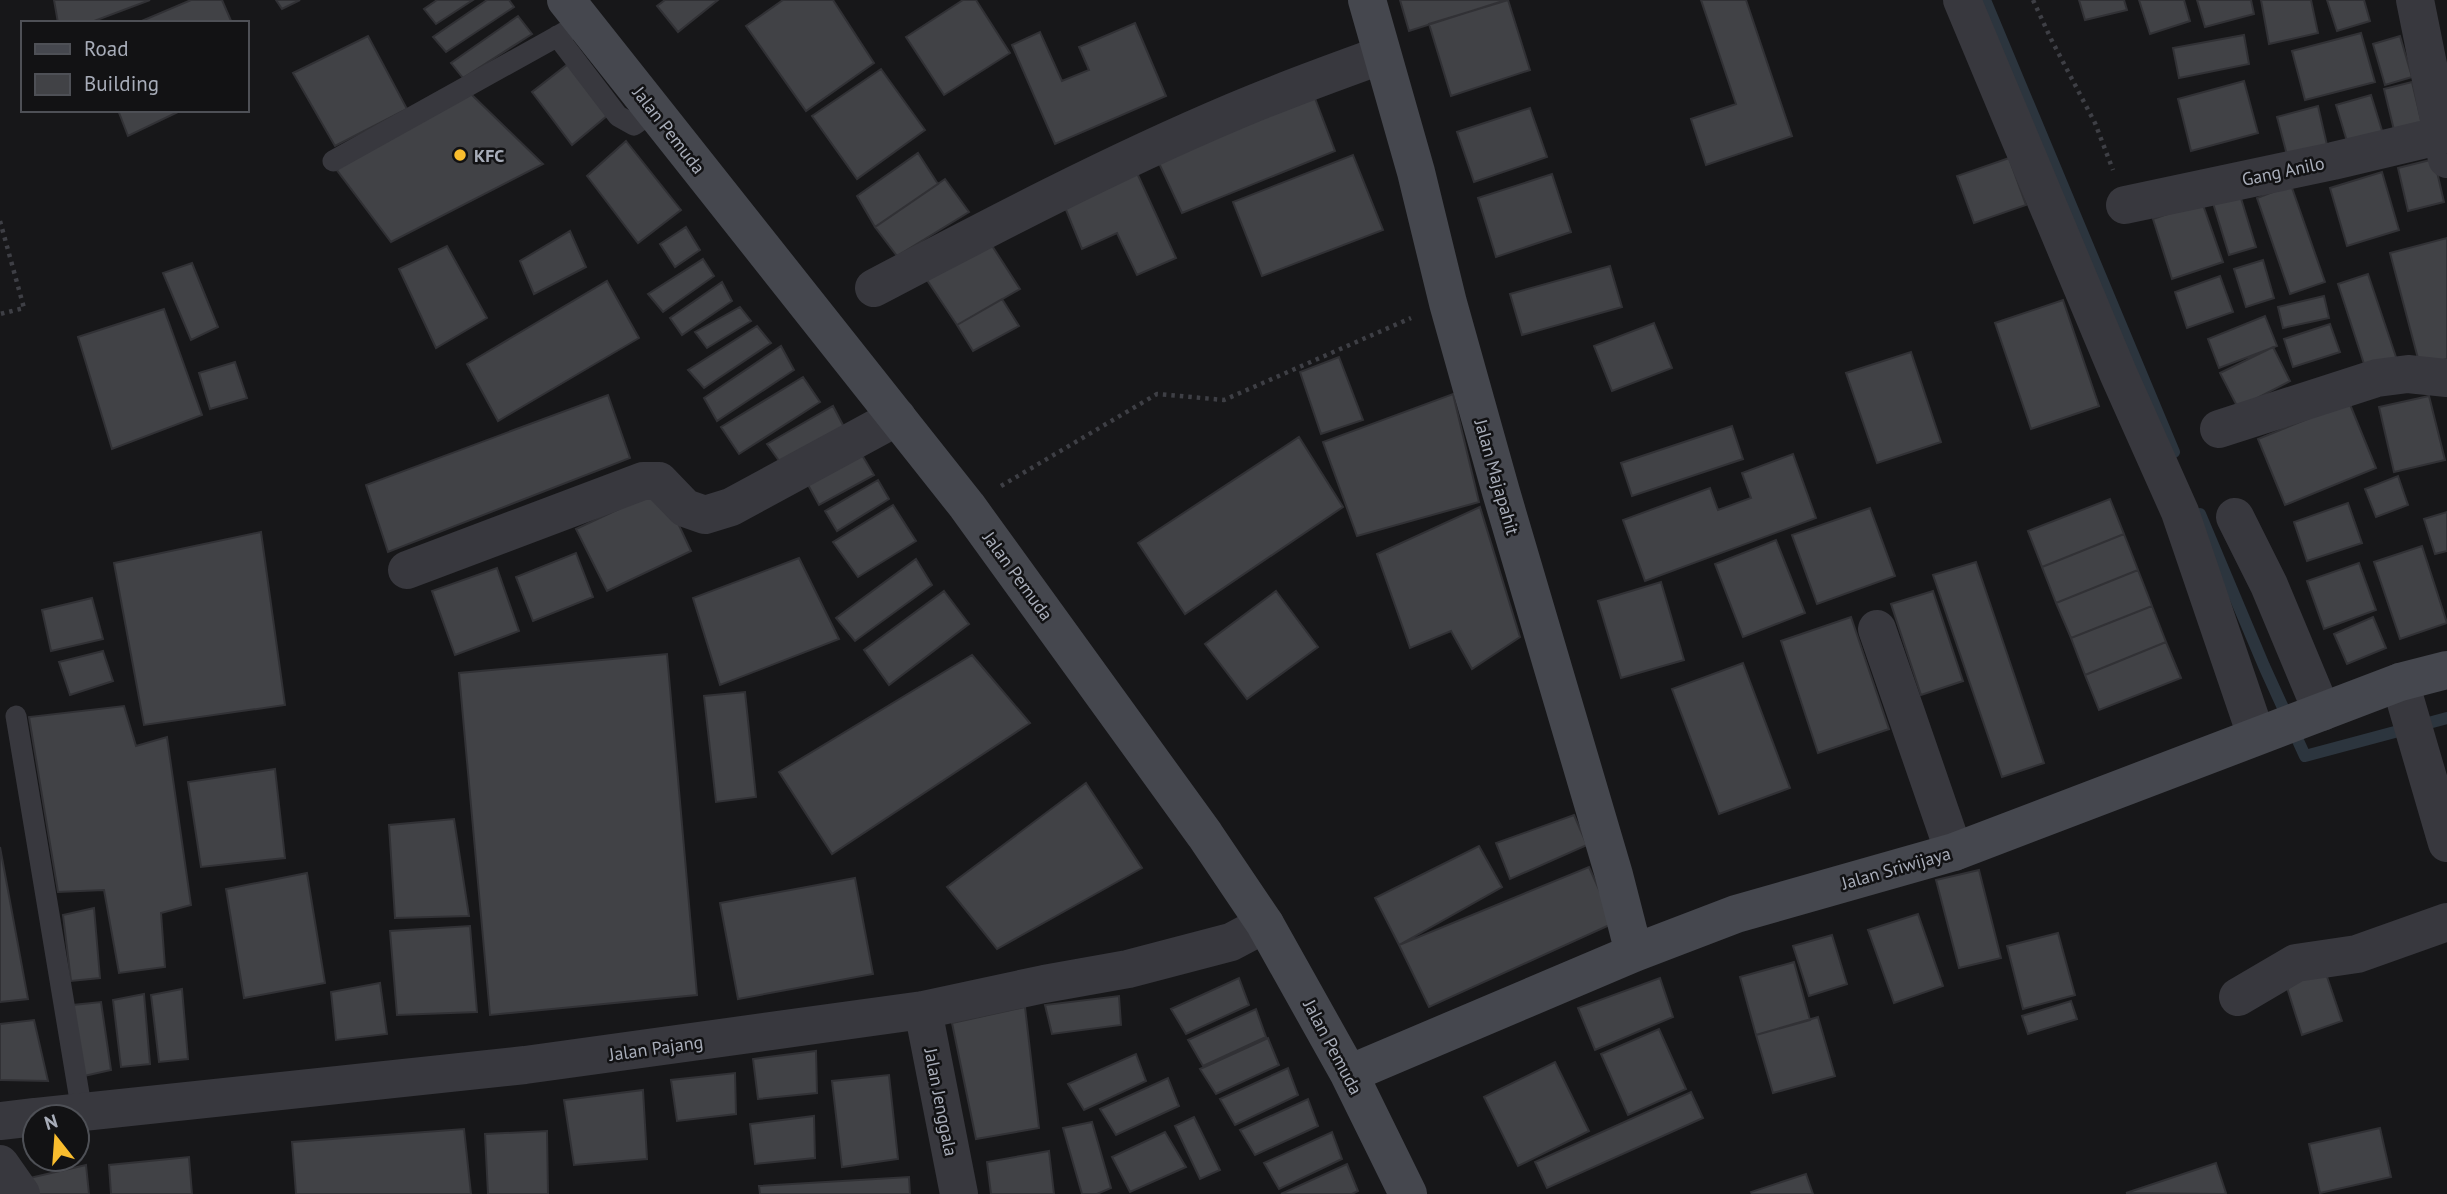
<svg xmlns="http://www.w3.org/2000/svg" width="2447" height="1194" font-family="'PT Sans',sans-serif">
<style>
.lines{fill:none;stroke-linecap:round;stroke-linejoin:round}
.stream{stroke:#2c353e;stroke-width:12}
.building{fill:#414246;stroke:#313135;stroke-width:2}
.path{stroke:#3e3f45;stroke-width:4.5;stroke-dasharray:3.5 5;stroke-linecap:butt}
.lane{stroke:#38383e;stroke-width:21}
.street{stroke:#38383e;stroke-width:38}
.secondary{stroke:#45474e;stroke-width:38}
.poi-dot{fill:#f9bd2e;stroke:#121214;stroke-width:2.5}
.labels{text-anchor:middle;dominant-baseline:central;stroke-width:5;stroke-linejoin:round;paint-order:stroke}
.street-label{font-size:18px;fill:#a8adb9;stroke:#121214}
.poi-label{font-size:18px;font-weight:bold;fill:#a8adb9;stroke:#121214;text-anchor:start}
</style>
<rect width="100%" height="100%" fill="#171719"/>
<g class="lines">
<!-- stream -->
<path class="stream" d="M1985,0L2174,452
M2200,514L2264,666L2305,756L2447,718"/>
</g>
<!-- building -->
<path class="building" d="M54,0H150L89,23H58Z
M191,0H222L232,23H137Z
M276,0H300L282,9Z
M437,0H473L436,24L424,9Z
M487,0H509L514,7L446,52L433,37Z
M665,0H718L678,32L657,6Z
M783,0H833L874,63L806,111L746,26Z
M963,0H976L1010,53L944,95L906,37Z
M1400,0H1506L1409,31Z
M1508,0L1530,70L1451,96L1429,24Z
M1701,0H1746L1792,136L1706,165L1691,119L1736,104Z
M2079,0H2124L2127,10L2085,20Z
M2139,0H2184L2190,21L2150,34Z
M2197,0H2251L2254,14L2205,27Z
M2261,0H2311L2318,33L2269,44Z
M2327,0H2364L2370,21L2337,31Z
M518,16L532,34L463,78L451,63Z
M1135,23L1166,96L1055,144L1012,45L1040,32L1062,81L1089,70L1079,47Z
M2361,33L2375,82L2305,100L2292,51Z
M2244,35L2249,64L2179,78L2173,48Z
M368,36L407,109L335,146L293,73Z
M2400,36L2412,77L2385,85L2373,44Z
M568,64L608,115L572,145L532,92Z
M881,69L925,130L857,179L812,116Z
M2244,81L2258,133L2191,151L2178,99Z
M2412,82L2422,124L2394,130L2384,89Z
M470,93L543,164L391,242L336,169Z
M1313,93L1335,151L1182,213L1158,161Z
M2371,95L2384,137L2349,148L2336,105Z
M2318,106L2327,145L2287,155L2277,117Z
M1530,108L1547,157L1474,182L1457,132Z
M118,110H182L128,136Z
M626,141L681,210L638,243L587,176Z
M918,153L938,184L875,227L857,196Z
M1353,155L1383,230L1262,276L1233,202Z
M2009,158L2026,205L1974,223L1957,176Z
M2434,159L2444,202L2408,211L2398,168Z
M2382,172L2399,230L2347,246L2330,188Z
M1137,173L1176,258L1137,275L1117,233L1082,249L1064,205Z
M1552,174L1571,232L1496,257L1478,198Z
M945,179L969,212L897,256L875,227Z
M2291,185L2325,282L2290,294L2257,198Z
M2240,195L2256,247L2229,255L2213,203Z
M2202,202L2223,262L2172,279L2153,219Z
M686,227L700,250L675,267L660,244Z
M570,231L586,267L534,294L520,261Z
M2447,238V359L2420,366L2390,253Z
M989,241L1020,289L957,325L927,280Z
M447,246L487,318L436,348L399,269Z
M703,259L714,276L663,312L648,294Z
M2263,260L2274,298L2246,307L2234,269Z
M192,263L218,327L191,340L163,273Z
M1610,266L1622,307L1522,335L1510,294Z
M2368,274L2397,360L2366,370L2338,284Z
M2220,276L2233,312L2187,328L2175,292Z
M607,281L639,338L498,421L467,364Z
M722,282L732,301L682,335L670,318Z
M2324,296L2329,318L2283,328L2278,307Z
M1002,299L1019,326L973,351L957,325Z
M2063,300L2099,406L2031,429L1995,323Z
M740,307L751,321L707,348L695,332Z
M164,309L202,415L112,449L78,337Z
M2265,316L2277,346L2219,368L2208,339Z
M1654,323L1672,368L1612,391L1594,346Z
M2330,324L2340,352L2293,367L2284,339Z
M757,326L771,343L704,388L688,370Z
M781,346L794,370L717,421L704,398Z
M2273,347L2290,381L2238,408L2220,373Z
M1911,352L1941,442L1877,463L1846,373Z
M1339,357L1363,420L1321,434L1300,372Z
M235,362L247,398L210,409L199,373Z
M803,377L820,402L739,454L721,427Z
M1453,394L1479,502L1357,536L1323,442Z
M608,395L630,458L388,552L366,485Z
M2429,396L2445,460L2394,472L2379,407Z
M2349,402L2376,468L2285,505L2258,439Z
M833,406L844,427L782,465L767,444Z
M1732,426L1743,459L1632,496L1621,463Z
M1299,437L1343,507L1185,614L1138,543Z
M1793,454L1816,518L1645,581L1623,520L1710,488L1718,510L1751,498L1742,473Z
M862,455L874,475L819,505L807,483Z
M2398,476L2408,505L2376,517L2365,489Z
M878,480L889,499L837,531L825,511Z
M662,489L691,551L607,591L576,529Z
M2110,499L2124,534L2042,567L2028,531Z
M2348,503L2362,543L2307,561L2294,522Z
M893,505L916,541L858,577L833,542Z
M1480,507L1520,637L1472,669L1451,631L1410,648L1377,554Z
M1870,508L1895,576L1817,604L1792,535Z
M2447,512V551L2435,554L2424,519Z
M261,532L285,705L144,725L114,563Z
M2124,534L2138,570L2056,603L2042,567Z
M1776,540L1805,613L1743,637L1715,564Z
M2422,546L2447,623L2400,639L2374,562Z
M576,553L593,597L533,621L516,577Z
M799,558L839,639L720,685L693,598Z
M916,559L932,585L855,641L836,618Z
M1976,562L2044,763L2002,777L1933,575Z
M2359,563L2376,610L2324,629L2307,581Z
M497,568L519,631L455,655L432,591Z
M2138,570L2152,606L2071,638L2056,603Z
M1661,582L1684,660L1621,678L1598,601Z
M944,591L969,624L889,685L864,650Z
M1276,591L1318,647L1247,699L1205,644Z
M1933,591L1963,681L1921,695L1891,604Z
M92,598L103,639L51,651L42,610Z
M2152,606L2166,642L2085,675L2071,638Z
M1851,617L1889,729L1818,753L1781,641Z
M2373,617L2386,648L2347,664L2334,634Z
M2166,642L2181,678L2099,710L2085,675Z
M103,651L113,681L70,695L59,662Z
M667,654L697,995L490,1015L459,673Z
M972,655L1030,723L832,854L779,772Z
M1743,663L1790,788L1719,814L1672,689Z
M745,692L756,797L716,802L704,696Z
M124,706L136,746L167,737L191,905L161,913L165,967L119,973L104,890L58,892L29,717Z
M275,769L285,858L201,867L188,782Z
M1086,783L1142,868L997,949L947,887Z
M1574,815L1587,845L1510,879L1496,843Z
M454,819L469,916L395,918L389,825Z
M1479,846L1502,887L1399,945L1375,898Z
M0,847L28,999L0,1002Z
M1589,867L1614,923L1429,1007L1399,945Z
M1979,870L2001,958L1959,968L1936,880Z
M307,873L325,983L244,998L226,889Z
M855,878L873,974L738,999L720,903Z
M94,908L100,978L71,981L63,915Z
M1918,914L1943,986L1894,1003L1868,930Z
M470,926L477,1012L397,1015L390,931Z
M2058,933L2075,995L2023,1009L2007,946Z
M1832,935L1847,984L1809,996L1793,946Z
M1794,962L1810,1020L1756,1035L1740,977Z
M2322,962L2342,1021L2302,1035L2283,975Z
M1239,978L1249,1005L1186,1034L1171,1009Z
M1660,978L1673,1017L1595,1050L1578,1008Z
M380,983L387,1034L336,1040L331,992Z
M182,989L188,1059L159,1062L151,995Z
M144,994L150,1064L121,1067L113,1000Z
M1119,996L1121,1025L1052,1034L1045,1005Z
M2071,1001L2077,1019L2028,1034L2022,1016Z
M101,1002L111,1070L84,1076L73,1005Z
M1025,1007L1039,1128L976,1139L952,1023Z
M1256,1009L1266,1037L1203,1066L1188,1040Z
M1818,1017L1835,1076L1773,1093L1756,1035Z
M34,1020L48,1081L0,1080V1024Z
M1659,1029L1686,1089L1628,1115L1601,1054Z
M1268,1038L1279,1065L1216,1094L1200,1069Z
M816,1051L817,1093L758,1099L753,1059Z
M1136,1054L1146,1081L1084,1110L1068,1084Z
M1555,1062L1589,1131L1518,1166L1484,1097Z
M1288,1068L1298,1095L1235,1125L1220,1099Z
M735,1073L736,1114L677,1121L671,1080Z
M889,1075L898,1159L842,1167L832,1081Z
M1168,1078L1179,1106L1116,1135L1100,1109Z
M643,1090L647,1159L574,1165L564,1100Z
M1691,1092L1703,1118L1547,1188L1535,1162Z
M1308,1099L1318,1126L1255,1155L1240,1130Z
M814,1116L815,1158L755,1164L750,1124Z
M1194,1117L1220,1170L1200,1179L1175,1126Z
M1092,1122L1111,1188L1097,1194H1082L1063,1128Z
M2380,1128L2391,1177L2320,1193L2309,1144Z
M464,1129L471,1194H296L292,1142Z
M547,1131L548,1194H488L485,1134Z
M1165,1132L1186,1167L1130,1192L1112,1157Z
M1332,1132L1342,1159L1279,1189L1264,1163Z
M1049,1151L1054,1194H991L987,1162Z
M189,1157L192,1194H111L109,1165Z
M2216,1163L2226,1193L2224,1194L2126,1193Z
M1347,1164L1358,1191L1352,1194H1281Z
M86,1165L89,1194H37L25,1179Z
M1806,1174L1813,1194H1752L1751,1192Z
M909,1177L910,1194H760L759,1186Z"/>
<g class="lines">
<!-- path -->
<path class="path" d="M2033,0L2051,39L2095,123L2113,170
M0,221L24,308L0,314
M1001,486L1157,394L1224,400L1411,318"/>
<!-- lane -->
<path class="lane" d="M557,36L618,116L634,125L654,111
M333,161L583,22
M16,716L82,1112"/>
<!-- street -->
<path class="street" d="M1962,0L2118,373L2180,512L2256,735
M2415,0L2447,159
M2125,205L2333,161L2447,134
M874,288C992,226 1110,164 1233,112C1282,91 1332,73 1382,55
M2219,429L2377,378L2408,374L2447,378
M2235,517L2269,585L2322,712
M407,570L643,481H659L685,508L705,515L731,507L897,417
M1877,629L1954,852
M2400,682L2447,843
M2238,997L2296,963L2357,954L2447,922
M923,1010L959,1194
M36,1117L525,1065L923,1010L1044,984L1128,969L1231,942L1265,924
M0,1121L35,1117
M0,1164L21,1194"/>
<!-- secondary -->
<path class="secondary" d="M566,0L967,506L1205,835L1265,924L1349,1074L1408,1194
M1367,0L1416,172L1448,303L1501,492L1614,875L1634,953
M1349,1074L1634,953L1736,914L1954,852L2400,682L2447,670"/>
</g>
<!-- markers -->
<circle class="poi-dot" cx="460" cy="155" r="7"/>
<g class="labels">
<!-- street labels -->
<g class="street-label">
<text transform="translate(669 130) rotate(52)">Jalan Pemuda</text>
<text transform="translate(2283 171) rotate(-12)">Gang Anilo</text>
<text transform="translate(1497 477) rotate(74)">Jalan Majapahit</text>
<text transform="translate(1018 576) rotate(54)">Jalan Pemuda</text>
<text transform="translate(1896 868) rotate(-16)">Jalan Sriwijaya</text>
<text transform="translate(1333 1047) rotate(62)">Jalan Pemuda</text>
<text transform="translate(656 1048) rotate(-8)">Jalan Pajang</text>
<text transform="translate(941 1102) rotate(79)">Jalan Jenggala</text>
</g>
<!-- poi labels -->
<g class="poi-label">
<text x="474" y="155">KFC</text>
</g>
</g>
<!-- legend -->
<rect x="21" y="21" width="228" height="91" fill="#121214" stroke="#4e5056" stroke-width="2"/>
<rect x="35" y="44" width="35" height="10" fill="#45474e" stroke="#4e5056" stroke-width="2"/>
<text x="84" y="56" font-size="21" fill="#a8adb9">Road</text>
<rect x="35" y="74" width="35" height="21" fill="#414246" stroke="#4e5056" stroke-width="2"/>
<text x="84" y="91" font-size="21" fill="#a8adb9">Building</text>
<!-- north arrow -->
<g transform="translate(56 1138) rotate(343)"><circle r="33" fill="#121214" stroke="#4e5056" stroke-width="2"/>
<path d="M0-5L12 26L0 18L-12 26Z" fill="#f9bd2e"/>
<text y="-10" font-size="19" font-weight="bold" text-anchor="middle" fill="#a8adb9">N</text>
</g>
</svg>
